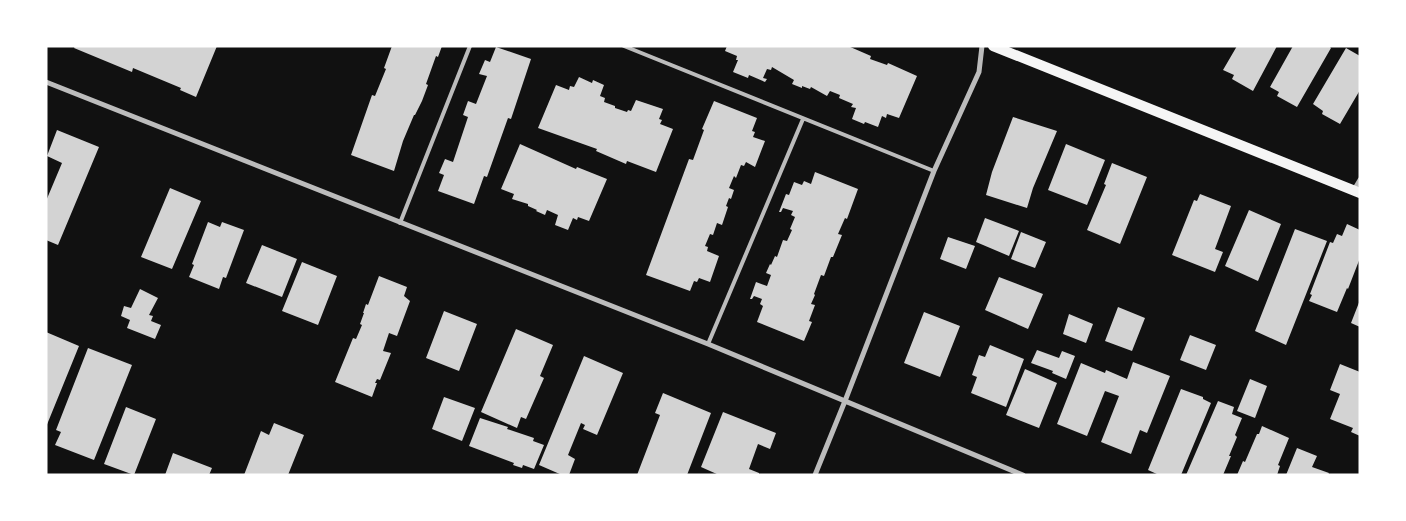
<svg xmlns="http://www.w3.org/2000/svg" width="1406" height="521" font-family="Arial,sans-serif">
<style>
.building{fill:#d3d3d3}
.lines{fill:none;stroke-linecap:round;stroke-linejoin:round}
.service{stroke:#bcbcbc;stroke-width:4}
.minor{stroke:#bcbcbc;stroke-width:5}
.secondary{stroke:#f5f5f5;stroke-width:10}
</style>
<rect width="100%" height="100%" fill="#111"/>
<!-- building -->
<path class="building" d="M75,46H217L196,97L180,90L181,88L133,68L132,72L74,48Z
M392,46H442L438,57L436,56L426,84L428,85L422,101L415,115H414L403,141L394,171L351,155L372,95L375,96L386,69L384,68Z
M727,46H848L871,56L870,59L887,65L888,63L917,76L899,118L887,114L886,118L882,116L878,127L865,122L864,124L852,119L856,108L851,107L853,104L839,98L840,95L830,91L827,96L811,87L810,89L802,86V88L792,84L794,80L772,67L771,70L767,69L763,78L767,79L765,82L749,75L748,78L733,72L738,60H736L737,56L725,51Z
M1237,46H1277L1253,91L1232,79L1234,75L1223,70Z
M1293,46H1329L1331,48L1297,107L1277,96L1279,92L1270,87Z
M496,47L531,59L511,119L508,118L487,177L484,176L474,204L438,191L444,175L439,173L445,159L453,162L468,117L463,115L468,101L476,104L487,76L479,74L485,60L490,62Z
M1346,48L1360,56V90L1340,124L1322,114L1323,111L1313,104Z
M579,77L592,83L593,80L604,85L600,96L605,98L604,102L615,106V108L627,112L628,110L631,111L636,100L663,109L659,119L662,120L660,124L673,129L656,172L627,161L626,164L596,151L597,149L538,128L556,85L569,90L570,86L574,87Z
M714,101L757,118L752,131L755,132L753,137L765,141L755,167L746,162L744,166L741,165L736,178L734,176L729,188L734,190L731,199L729,198L726,206L728,207L722,225L717,223L713,235L710,234L705,246L708,247L707,251L719,256L710,282L699,278L697,282L694,281L690,291L646,275L689,159L693,160L704,130L702,129Z
M1013,117L1057,131L1033,188L1027,208L986,195L992,172Z
M57,130L99,147L58,245L46,240V201L62,163L47,156Z
M520,144L576,169L577,167L607,179L589,221L578,217L577,220L573,218L568,230L555,225L558,215L547,210L545,215L536,211L537,210L528,206V204L512,199L514,194L501,189Z
M1066,144L1105,160L1087,205L1048,190Z
M1112,163L1147,177L1120,244L1087,230L1106,185L1104,184Z
M815,172L858,189L847,219L845,218L838,234L842,235L833,257H831L824,276L821,275L814,294L815,295L811,304L815,305L809,321L812,322L804,341L757,322L763,306L760,304L762,299L754,296L752,299H750L756,282L767,286L771,275L766,273L770,264L771,265L775,256L777,257L783,240L787,241L792,230L790,229L795,217L791,215L793,211L783,208L781,212H779L786,194L789,195L794,182L802,185L804,181L811,184Z
M170,188L201,201L172,269L141,257Z
M1200,194L1231,206L1215,249L1223,252L1215,272L1172,255L1194,200L1197,201Z
M1249,210L1281,224L1258,281L1225,266Z
M985,218L1019,231L1009,256L976,242Z
M208,222L220,227L222,222L244,230L226,278L223,277L219,289L189,277L194,265L192,264Z
M1347,224L1360,230V258L1348,289L1347,288L1337,312L1309,301L1312,295L1310,294L1330,242L1333,243L1337,234L1342,236Z
M1295,229L1327,241L1286,345L1255,331Z
M1021,232L1046,242L1035,268L1011,259Z
M948,237L975,246L966,269L940,259Z
M262,245L297,259L282,297L246,283Z
M302,262L337,276L318,325L282,311Z
M379,276L407,287L404,296L410,301L397,336L389,333L383,351L391,353L380,380L377,379L375,383H377L372,397L335,382L353,338L356,339L362,325L360,324L364,313H363L366,304L368,305Z
M999,277L1043,294L1028,329L985,310Z
M140,289L158,298L149,315L153,316L151,321L161,325L155,339L127,328L130,320L121,316L124,306L131,308Z
M1360,300V327L1351,323Z
M1118,307L1145,318L1132,351L1105,341Z
M444,311L477,324L459,371L426,358Z
M924,312L960,326L940,377L904,363Z
M1069,314L1093,324L1086,343L1063,334Z
M516,329L553,345L540,376L544,378L526,419L521,417L517,428L481,412Z
M46,332L79,346L46,427Z
M1190,335L1216,345L1206,370L1180,360Z
M990,345L1024,359L1006,407L971,393L977,377L972,375L979,355L985,357Z
M88,348L132,365L94,460L55,445L61,432L56,430Z
M1037,350L1059,358L1062,351L1075,356L1066,379L1052,373L1053,371L1031,363Z
M584,356L623,373L597,435L583,429L585,425L581,423L568,455L575,459L569,475H562L539,465Z
M1133,362L1170,376L1147,433L1140,430L1131,454L1101,442L1119,396L1105,391L1087,436L1057,424L1081,363L1105,373L1106,370L1127,379Z
M1340,364L1360,372V436L1351,432L1353,428L1330,419L1340,394L1330,390Z
M1025,369L1057,383L1039,428L1006,415Z
M1250,379L1267,386L1255,418L1237,411Z
M1181,389L1203,397V399L1211,403L1181,475H1159L1148,470Z
M663,393L711,413L687,475H637L660,415L655,413Z
M444,397L475,408L462,441L432,429Z
M1218,401L1234,407L1232,414L1242,418L1235,435L1237,437L1229,456H1231L1223,475H1186Z
M126,407L156,419L134,475L104,464Z
M723,412L776,433L770,449L758,444L749,469L759,473V475H719L701,467Z
M480,418L508,427L507,429L534,438L533,441L544,445L534,469L523,465L522,468L513,465L514,463L469,446Z
M274,423L304,435L288,475H244L261,431L269,435Z
M1262,426L1289,438L1278,465L1280,466L1277,475H1237L1243,461L1245,462L1257,434H1259Z
M1297,448L1317,456L1312,467L1329,473L1328,475H1286Z
M173,453L212,468L209,475H165Z"/>
<g class="lines">
<!-- service -->
<path class="service" d="M624,46L934,171
M400,223L470,46
M708,344L803,119"/>
<!-- minor -->
<path class="minor" d="M46,82L708,344L1023,475
M1354,190L1360,180
M815,475L845,401L934,171L979,72L982,46"/>
<!-- secondary -->
<path class="secondary" d="M993,46L1360,193"/>
</g>
<!-- border -->
<rect width="1406" height="521" fill="none" stroke="#ffffff" stroke-width="95"/>
</svg>
